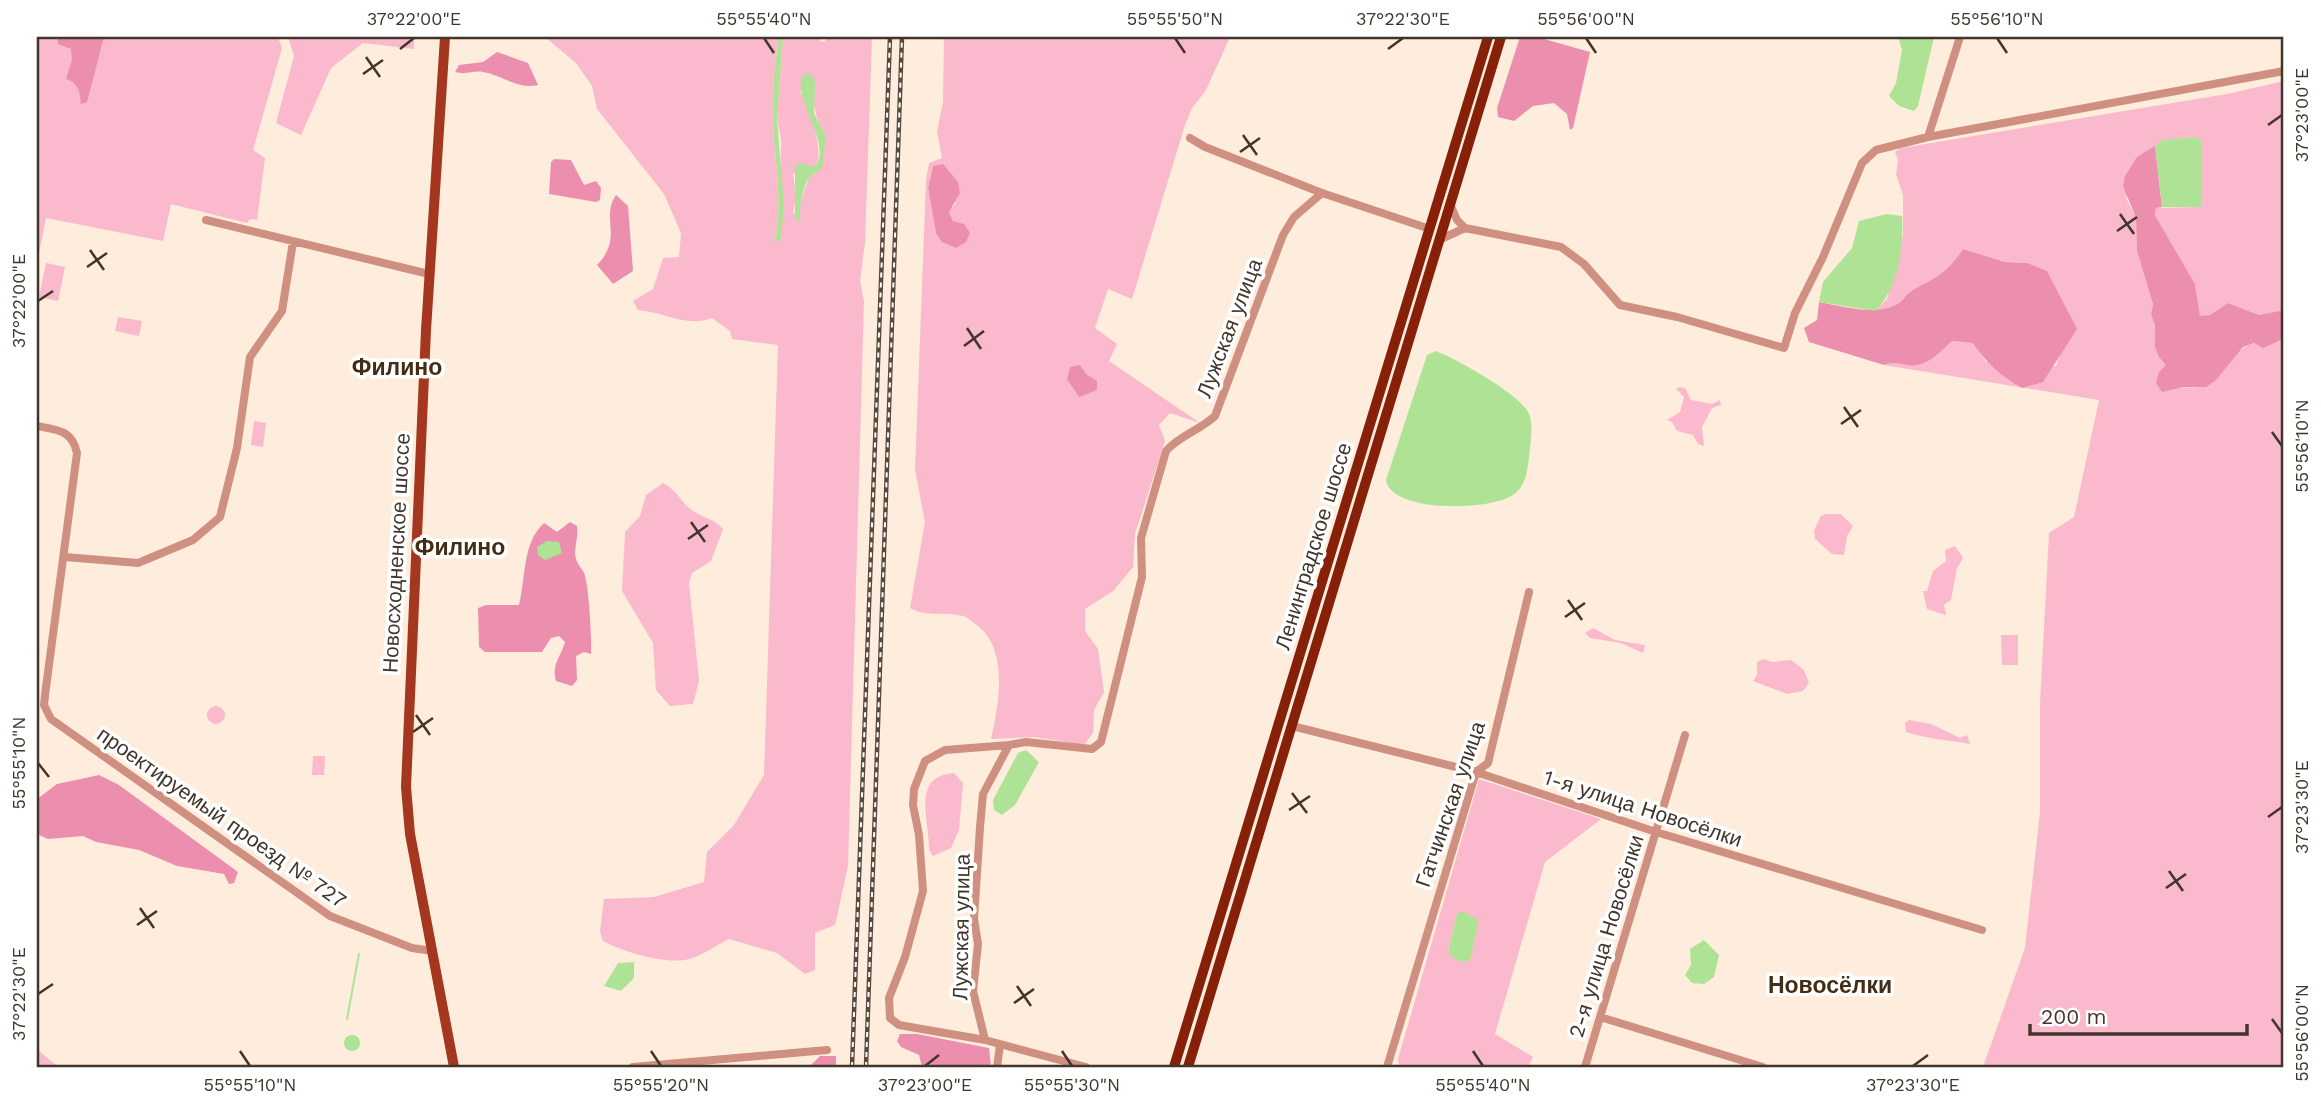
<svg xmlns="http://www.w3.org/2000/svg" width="2321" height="1104" font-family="'Work Sans',sans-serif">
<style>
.green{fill:#fab9cc;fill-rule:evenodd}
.forest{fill:#ec8fae}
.water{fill:#aee395}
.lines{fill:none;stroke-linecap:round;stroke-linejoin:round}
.stream{stroke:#aee395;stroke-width:2}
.minor{stroke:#cf9081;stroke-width:8}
.major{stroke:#a5361f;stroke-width:10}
.highway{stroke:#872009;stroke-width:10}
.rail-casing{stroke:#564a3e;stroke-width:4.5}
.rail{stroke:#fff;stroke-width:2;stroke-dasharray:5;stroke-linecap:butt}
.ticks{fill:none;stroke:#41362b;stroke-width:2.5}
.labels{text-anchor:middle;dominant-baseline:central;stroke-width:7;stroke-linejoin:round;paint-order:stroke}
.street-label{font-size:21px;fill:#41362b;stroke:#fff}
.neighbourhood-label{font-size:23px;font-weight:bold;fill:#422d15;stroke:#fff}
.neatline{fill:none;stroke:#41362b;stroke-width:2.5}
.ticks-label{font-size:18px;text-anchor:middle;fill:#41362b}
</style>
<rect width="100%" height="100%" fill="#feeddc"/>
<!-- green -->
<path class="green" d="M37,37H278L282,48L253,150L265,158L257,220L250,219L247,223L171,204L163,241L46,218L37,263Z
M288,37H414V49L363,43L331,68L301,135L276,123L294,56Z
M545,37H778C776,65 771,93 773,123C775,162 783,201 775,241L779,242L781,139L777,118L783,37H821L820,41L824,42L827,37H872L865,242L860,281L864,301L848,866L835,925L815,933V970L805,974L777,953L729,939C716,945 704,955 689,959C666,965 624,952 603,941L600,931L604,899L654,897L704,882L707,852L734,825L764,775L778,345L732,339L730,331L712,318C686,328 665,312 638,310L633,301L653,289L663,258L679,257L681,233L664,194L597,109L592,86L576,63ZM800,91L813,93C814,134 836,128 816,173L809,177L798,210L801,222L793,212L796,197L793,174L815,167C826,153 808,106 800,91Z
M944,37H1230L1206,90L1192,108L1185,125L1132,299L1108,289L1095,328L1117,344L1109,361L1200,423L1170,413L1159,425L1165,441L1135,534L1133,567L1113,591L1085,609V631L1098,649L1104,692L1094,710L1093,733L1084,745L1034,737L991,739C999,704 1009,650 977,625C973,623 968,617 963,616C945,611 928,618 910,608L925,522L915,470L926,180L929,163L942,158L937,131L943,102ZM933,166L956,203L949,211L953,221L936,232L928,188Z
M2284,81V310L2259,315L2228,303L2210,315L2200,317L2195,284L2155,215L2156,208L2201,207V141L2196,137L2162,140L2126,198L2136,218L2137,251L2153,304L2151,315L2155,325V347L2183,387C2222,392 2220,360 2247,346C2260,339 2269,349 2284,339V1067H1983L2025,948L2040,812V703L2049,533L2074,517L2099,400L1884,365C1900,359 1905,368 1918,365C1932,362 1942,350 1952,341L1974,343L1986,362L2056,366L2063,346L2076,329L2047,272L2027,263L2005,262L1963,249L1951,268L1933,282L1911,290L1896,306L1875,311L1887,299L1903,235V195L1896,174L1898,160L1895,152L1901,148L2227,94Z
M46,263L65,267L58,301L39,297Z
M118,317L142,321L139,336L115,331Z
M1679,387L1685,388L1691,400L1712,404L1720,400L1721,405L1712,408L1702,427L1704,446L1698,444L1693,435L1677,431L1672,422L1667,420L1680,412L1684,397L1676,389Z
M254,421L266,423L263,447L251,445Z
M663,483C677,490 681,503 693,511C704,519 714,518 723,529L711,561L692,573L689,583L699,681L693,704L670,706L656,690L653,643L622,591L625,532L640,516L646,495Z
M1825,514H1841L1853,526L1847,536L1844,555L1832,554L1815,539L1814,531L1820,517Z
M1955,546L1963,558L1957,568L1951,600L1944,605L1946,615L1927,609L1923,591H1927L1933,571L1946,561L1945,550Z
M1593,628L1615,640L1645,645L1643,653L1621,643L1590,638L1585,633Z
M2001,635H2018V665H2002Z
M1764,659L1772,662L1791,660L1804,670L1809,683L1803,691L1787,694L1753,681L1757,675V662Z
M207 715a9 9 0 1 1 18 0a9 9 0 1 1-18 0Z
M1909,720L1931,724L1960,738L1967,735L1970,744C1947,740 1928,739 1906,732L1905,723Z
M313,756H325L324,775H312Z
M954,773L963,783L959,830L951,848L933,856L929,850C930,822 910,776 954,773Z
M1479,779L1601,819L1545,862L1495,1034L1533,1057L1528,1067H1399L1398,1059ZM1457,914H1467L1477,919L1470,960L1448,951Z
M37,1049L58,1067H37Z"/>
<!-- forest -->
<path class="forest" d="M58,37H104L87,102L81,104C80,92 79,83 66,79L72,60L71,49L58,44Z
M1520,37H1537L1590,52L1573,128L1570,130L1567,114L1554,103L1533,106L1514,121L1498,117L1497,108Z
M497,52L528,63L538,85C518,90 502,75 483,72C474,70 468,75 455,72L459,65L483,62Z
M2155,146L2162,207L2156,208L2155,215L2195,284L2200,316L2210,315L2228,303L2259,315L2284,310V339L2263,348L2254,343L2243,347L2215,381L2206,387H2183L2162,392L2156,383L2159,372L2166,365L2159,357L2155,347V325L2151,315L2153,304L2137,251L2136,218L2123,186L2125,176L2137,157Z
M554,159L571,160L584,185L596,181L601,188L600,200L596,202L549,194L551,162Z
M943,164L958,182L960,193L949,212L953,221L964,224L970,233L966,242L956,248L942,242L936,233L928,188L933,166Z
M616,195L628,206L633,271L613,284L597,265C624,237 600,218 616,195Z
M1963,249L2005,262L2027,263L2047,271L2077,329L2043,382L2022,388C2001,376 1987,364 1973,343L1952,341C1942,350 1932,362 1918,365C1905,368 1899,359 1884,365L1809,342L1804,328L1817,320L1819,302C1842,306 1871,315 1894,306C1902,303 1906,293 1914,289C1937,278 1949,271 1963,249Z
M1080,365L1086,374L1097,381V390L1079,397L1067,379L1070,367Z
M570,522L577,526C579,537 573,549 576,559C577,564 582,568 584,573C589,584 592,642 591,654L584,652L576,656L577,680L572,686L556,681C551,664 561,657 565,642L559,636L551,638L542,652H485L479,647L478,608L486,605H519C526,578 522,543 544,523L557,532Z
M99,775L119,785L238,872L234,883L229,884L224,874L177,866L139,850L96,842L83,836L48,839L37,834V799L57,784Z
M900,1034H917L989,1048L991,1067H922L919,1055L901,1047L897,1041Z
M820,1056H836V1067H809Z"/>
<!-- water -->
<path class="water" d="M778,37H783L777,118L784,207L780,242L775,241C783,201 775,162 773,123C771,93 776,65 778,37Z
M1898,37H1934L1918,106L1914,111L1899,106L1889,96L1896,83L1902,50Z
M809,73L815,81L814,113L826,137L822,168C817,173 812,174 808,179C803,188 797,214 801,223L795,219V167L801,163L815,167C833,144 793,101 802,77Z
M2196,137L2201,141V207H2162L2155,146L2162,140Z
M1887,214L1902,216C1904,246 1898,290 1875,311L1819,302L1823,282L1852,248L1859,221Z
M1436,351C1456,359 1522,395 1529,414C1534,426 1530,444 1529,457C1527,472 1526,486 1513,495C1489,511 1391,513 1386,480L1427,355Z
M547,541L559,542L562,553L545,560L538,555L537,547Z
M1026,750L1039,762L1015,805L1002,815L994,810L993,800L1018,753Z
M1462,911L1477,919L1478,924L1470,960C1461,964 1453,960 1448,951L1457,914Z
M1704,940L1719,955L1714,977L1704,984L1692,983L1685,975L1691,965L1690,949Z
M634,962V978L621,991L604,986L618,963Z
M344 1043a8 8 0 1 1 16 0a8 8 0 1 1-16 0Z"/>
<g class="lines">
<!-- stream -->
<path class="stream" d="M347,1019L359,954"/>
<!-- minor -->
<path class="minor" d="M1928,137L1960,37
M1190,138L1205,147L1322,193L1430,229
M1450,204L1457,220L1465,228
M206,220L429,274
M1439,240L1465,228L1561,247L1584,264L1620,305L1677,317L1784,348L1795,313L1823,257L1862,163L1876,150L1928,137L2284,71
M37,426C58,430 72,430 77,453L45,695L44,705L51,719L330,916L412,948L433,951
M65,557L138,563L193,540L220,517L237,448L250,357L282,311L293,242
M1292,726L1476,772L1656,832L1982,930
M1009,745L945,750L925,761L914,789L913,805L919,835L923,891L905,957L889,998L890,1018L899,1025L985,1040L1086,1067
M1600,1017L1763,1067
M985,1040L973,991L978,944L974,919L980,827L983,794L1009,745L1026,742L1092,749L1101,742L1142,577L1141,538L1166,451C1179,436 1200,430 1215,416L1283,235L1294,217L1322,193
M633,1067L827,1050
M997,1067L1000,1045
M1387,1067L1476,772L1488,763L1529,592
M1585,1067L1685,735"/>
<!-- major -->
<path class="major" d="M445,37L426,330L406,787L410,834L454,1067"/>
<!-- highway -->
<path class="highway" d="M1174,1067L1488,37
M1188,1067L1501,37"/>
<defs>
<path id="rail" d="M852,1067L890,37
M866,1067L902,37"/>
</defs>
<!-- rail casing -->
<use href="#rail" class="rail-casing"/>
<!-- rail -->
<use href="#rail" class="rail"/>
</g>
<!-- ticks -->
<path class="ticks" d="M764,38L774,53M1175,38L1185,53M1586,38L1596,53M1997,38L2007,53M400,49L414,38M1388,49L1403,38M366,57L380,77M363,74L383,60M2268,125L2282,115M1243,135L1257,155M1240,152L1260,138M2120,214L2134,234M2117,231L2137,217M90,250L104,270M87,267L107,253M38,301L53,291M967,328L981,349M964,346L984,331M1844,407L1858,427M1841,424L1861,410M2272,432L2282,446M691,522L705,542M688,539L708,525M1568,600L1582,620M1565,617L1585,603M416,715L430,735M413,732L433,718M38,763L49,777M1292,793L1307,813M1289,810L1310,796M2268,817L2282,807M2169,871L2183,891M2166,888L2186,874M140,908L154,928M137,925L157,911M1017,986L1031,1006M38,994L53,984M1014,1003L1034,989M2272,1019L2282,1033M240,1051L250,1066M651,1051L661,1066M1062,1051L1072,1066M1473,1051L1483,1066M925,1066L939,1055M1913,1066L1928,1055"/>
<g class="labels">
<!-- street labels -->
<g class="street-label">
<text transform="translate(1229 328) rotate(-69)">Лужская улица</text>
<text transform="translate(1313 546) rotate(-73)">Ленинградское шоссе</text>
<text transform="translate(396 553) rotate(-87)">Новосходненское шоссе</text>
<text transform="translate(1450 804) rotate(-71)">Гатчинская улица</text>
<text transform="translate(1643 808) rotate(18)">1-я улица Новосёлки</text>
<text transform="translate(222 817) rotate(35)">проектируемый проезд № 727</text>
<text transform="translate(961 927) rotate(-89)">Лужская улица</text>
<text transform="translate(1606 936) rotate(-73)">2-я улица Новосёлки</text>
</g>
<!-- neighbourhood labels -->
<g class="neighbourhood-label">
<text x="397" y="367">Филино</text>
<text x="460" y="547">Филино</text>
<text x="1830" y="985">Новосёлки</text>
</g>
</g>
<!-- border -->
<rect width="2321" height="1104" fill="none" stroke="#ffffff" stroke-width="77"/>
<!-- scale -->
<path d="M2030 1024v10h217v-10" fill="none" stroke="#41362b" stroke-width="3.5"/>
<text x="2041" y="1024" font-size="21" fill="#41362b" stroke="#ffffff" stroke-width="5" paint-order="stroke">200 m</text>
<rect x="38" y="38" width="2244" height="1028" class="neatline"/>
<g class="ticks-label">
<text x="414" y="25">37°22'00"E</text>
<text x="764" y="25">55°55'40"N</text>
<text x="1175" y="25">55°55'50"N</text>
<text x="1403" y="25">37°22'30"E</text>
<text x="1586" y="25">55°56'00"N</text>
<text x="1997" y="25">55°56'10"N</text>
<text transform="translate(2302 115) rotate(-90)" y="6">37°23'00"E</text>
<text transform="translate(19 301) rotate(-90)" y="6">37°22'00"E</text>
<text transform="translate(2302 446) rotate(-90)" y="6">55°56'10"N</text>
<text transform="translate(19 763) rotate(-90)" y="6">55°55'10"N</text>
<text transform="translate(2302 807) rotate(-90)" y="6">37°23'30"E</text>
<text transform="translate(19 994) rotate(-90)" y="6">37°22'30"E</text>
<text transform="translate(2302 1033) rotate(-90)" y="6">55°56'00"N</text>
<text x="250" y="1091">55°55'10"N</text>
<text x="661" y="1091">55°55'20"N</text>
<text x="925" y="1091">37°23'00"E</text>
<text x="1072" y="1091">55°55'30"N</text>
<text x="1483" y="1091">55°55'40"N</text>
<text x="1913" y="1091">37°23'30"E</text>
</g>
</svg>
